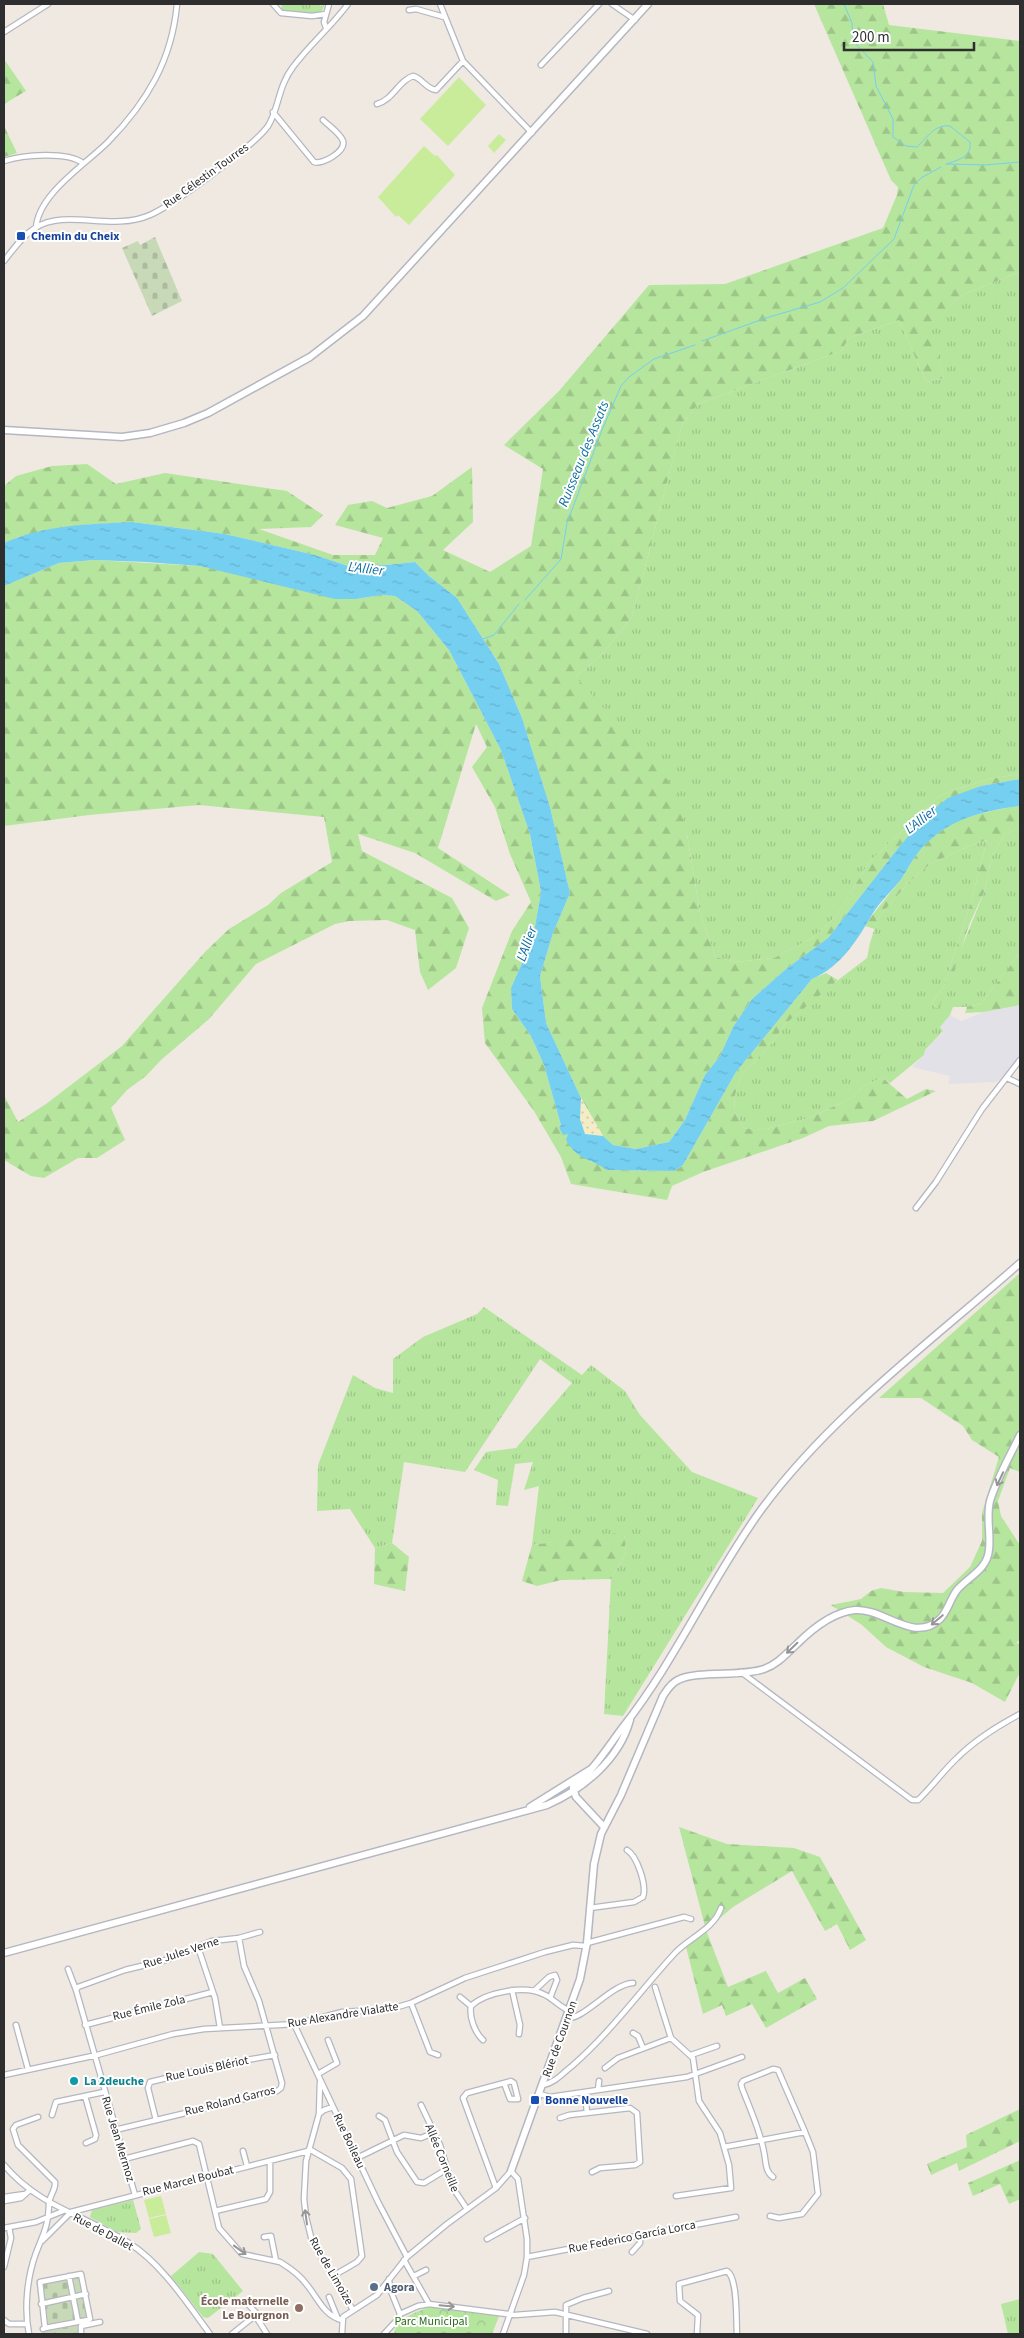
<svg xmlns="http://www.w3.org/2000/svg" width="1024" height="2338" font-family="'Source Sans 3',sans-serif">
<style>
.industrial{fill:#e3e1e8}
.grass{fill:url(#grass-tufts)}
.forest{fill:url(#forest-firs)}
.sand{fill:url(#sand-dots)}
.cemetery{fill:url(#cemetery-stones)}
.park{fill:url(#park-crowns)}
.pitch{fill:#c9ec9a}
.water{fill:url(#water-ripples)}
.lines{fill:none;stroke-linecap:round;stroke-linejoin:round}
.stream{stroke:#75cff0;stroke-width:1}
.street-casing{stroke:#b4b7c1;stroke-width:7}
.secondary-casing{stroke:#b4b7c1;stroke-width:9}
.street{stroke:#fff;stroke-width:4.5}
.secondary{stroke:#fff;stroke-width:6}
.oneway{stroke:#969696}
.transit-dot{fill:#1a4fb4;stroke:#fff;stroke-width:2}
.culture-dot{fill:#0f9aa8;stroke:#fff;stroke-width:2}
.service-dot{fill:#5c6f8a;stroke:#fff;stroke-width:2}
.education-dot{fill:#8d6e63;stroke:#fff;stroke-width:2}
.labels{text-anchor:middle;dominant-baseline:central;stroke-width:4;stroke-linejoin:round;paint-order:stroke}
.street-label{font-size:12px;fill:#2e2e2e;stroke:#fff}
.transit-label{font-size:12px;font-weight:bold;fill:#164399;stroke:#fff;text-anchor:start}
.culture-label{font-size:12px;font-weight:bold;fill:#0d838f;stroke:#fff;text-anchor:start}
.service-label{font-size:12px;font-weight:bold;fill:#4e5e75;stroke:#fff;text-anchor:start}
.education-label{font-size:12px;font-weight:bold;fill:#785e54;stroke:#fff;text-anchor:end}
.park-label{font-size:12px;fill:#2c6e1b;stroke:#fff}
.water-label{font-size:14px;font-style:italic;fill:#0d6fa3;stroke:#fff}
</style>
<defs>
<pattern id="grass-tufts" width="24" height="20" patternUnits="userSpaceOnUse" patternTransform="scale(1.25)"><rect width="24" height="20" fill="#b6e59e"/><path d="M3 7l-1-3M5 7V3M7 7l1-3M15 17l-1-3M17 17v-4M19 17l1-3" fill="none" stroke="#9dc588"/></pattern>
<pattern id="forest-firs" width="22" height="20" patternUnits="userSpaceOnUse" patternTransform="scale(1.25)"><rect width="22" height="20" fill="#b6e59e"/><path d="M5 1l3.5 6h-7zM16 11l3.5 6h-7z" fill="#9dc588"/></pattern>
<pattern id="sand-dots" width="8" height="8" patternUnits="userSpaceOnUse" patternTransform="scale(1.25)"><rect width="8" height="8" fill="#f3ecc5"/><path d="M2 2h.1M6 6h.1" fill="none" stroke="#d1cbaa" stroke-width="1.8" stroke-linecap="round"/></pattern>
<pattern id="cemetery-stones" width="16" height="16" patternUnits="userSpaceOnUse" patternTransform="scale(1.25)"><rect width="16" height="16" fill="#c8d9b8"/><path d="M2 7V4a2 2 0 0 1 4 0v3zM10 15v-3a2 2 0 0 1 4 0v3z" fill="#acbb9e"/></pattern>
<pattern id="park-crowns" width="20" height="18" patternUnits="userSpaceOnUse" patternTransform="scale(1.25)"><rect width="20" height="18" fill="#b6e59e"/><path d="M2 6a3 3 0 1 1 6 0M12 15a3 3 0 1 1 6 0" fill="none" stroke="#9dc588"/></pattern>
<pattern id="water-ripples" width="26" height="14" patternUnits="userSpaceOnUse" patternTransform="scale(1.25)"><rect width="26" height="14" fill="#75cff0"/><path d="M2 4q2-2 4 0t4 0M15 11q2-2 4 0t4 0" fill="none" stroke="#66b2ce"/></pattern>
</defs>
<rect width="100%" height="100%" fill="#efe9e1"/>
<!-- industrial -->
<path class="industrial" d="M1020,1005V1057L1006,1076L995,1082L948,1084L950,1076L912,1067L924,1055L925,1050L943,1032L940,1027L950,1015L961,1021L984,1012Z"/>
<!-- grass -->
<path class="grass" d="M281,4H318L321,6L325,4L321,13L307,15L280,9L282,7Z
M1020,272V774L989,779L940,795L869,862L837,915L814,937L774,958L735,962L716,957L700,913L687,834L576,677L604,652L632,617L682,425L698,404L841,351L849,338L899,320L926,382L944,378L928,326L962,295Z
M1020,828V953L981,1004L967,1007H953L950,1015L940,1027L943,1031L925,1050L924,1055L890,1083L883,1078L865,1085L852,1098L809,1118L762,1130L744,1128L735,1112L734,1098L741,1076L773,1042L785,1024L816,997L867,958L870,943L878,918L909,882L930,864L971,845L987,840L971,902L944,986L931,1004L937,1008L985,890L991,858L1005,834Z
M484,1307L582,1375L591,1365L625,1391L640,1415L692,1472L758,1498L623,1716L604,1714L611,1579L626,1552L624,1533L532,1545L539,1486L524,1490L533,1462L515,1464L508,1506L496,1505L498,1480L474,1470L486,1452L516,1448L572,1383L540,1359L465,1472L404,1462L392,1543L375,1548L350,1509L317,1511L318,1465L353,1375L375,1388L393,1393V1359L423,1337L477,1314Z
M133,2200L141,2229L136,2233L117,2232L90,2217L92,2210Z
M199,2252L213,2254L243,2291L208,2318L203,2317L171,2276Z
M1020,2299V2334H1008L1001,2304Z"/>
<!-- forest -->
<path class="forest" d="M814,4H883L889,25L1020,41V272L962,295L929,326L944,378L926,382L899,320L849,338L841,351L698,404L682,425L632,617L604,652L576,677L674,787L687,834L700,913L716,957L735,962L774,958L814,937L837,915L869,862L940,795L989,779L1020,774V779L981,786L926,815L899,847L828,938L786,969L752,999L733,1027L720,1056L705,1075L685,1120L669,1142L636,1149L613,1145L603,1136L581,1098L546,1023L540,976L553,933L570,893L550,807L522,718L499,664L457,598L429,576L415,562L386,565L348,566L315,555L225,534L132,522L93,524L43,531L18,537L4,543V486L16,476L52,466L87,464L116,484L165,473L287,491L323,515L311,527L259,529L333,555H375L383,538L335,525L348,505L372,501L387,508L432,496L472,467L473,522L443,550L490,572L531,546L543,469L504,445L559,391L649,285L725,284L883,228L897,195L898,187L891,180Z
M4,59L26,91L4,104Z
M4,126L17,153L4,157Z
M94,560L200,566L356,599L381,595L395,596L417,611L449,650L501,750L530,834L541,892L533,938L511,988L512,1009L531,1036L544,1065L561,1125L559,1127L568,1134L591,1162L598,1163L607,1170L674,1171L683,1165L736,1072L812,979L826,973L838,980L785,1024L773,1042L741,1076L734,1098L735,1112L744,1128L762,1130L809,1118L852,1098L865,1085L883,1078L907,1099L926,1089L936,1091L873,1121L829,1126L803,1138L703,1172L672,1186L667,1200L571,1184L561,1157L534,1111L485,1043L482,1008L512,931L531,902L510,854L495,807L472,767L487,747L476,724L438,848L510,895L496,901L415,853L358,834L362,851L452,898L469,928L456,968L428,990L420,972L415,930L387,920L349,921L335,924L256,964L209,1019L161,1060L146,1076L127,1090L111,1108L125,1140L97,1158H78L44,1178L31,1176L4,1160V1095L18,1122L46,1104L122,1046L205,952L229,929L268,905L281,893L332,862L324,817L199,805L89,815L4,826V586L59,563Z
M1020,806V828L1005,834L991,858L985,890L969,925L945,998L937,1008L931,1004L944,986L971,902L987,840L971,845L930,864L909,882L878,918L875,929L865,926C876,909 890,894 902,878C908,868 914,857 921,849C948,818 982,812 1020,806Z
M1020,953V1005L984,1012L965,1013L967,1007L981,1004Z
M1020,1273V1472L1010,1468L998,1501L1001,1516L1020,1545V1640L1016,1643L1020,1644V1672L1005,1702L972,1683L924,1667L886,1647L862,1625L831,1605L861,1599L871,1591L881,1588L904,1592L943,1593L970,1567L982,1541V1513L999,1457L972,1440L963,1426L921,1398H879Z
M624,1532L626,1552L611,1579L561,1580L537,1586L522,1581L532,1545Z
M392,1543L409,1557L405,1591L374,1584L375,1548Z
M679,1827L727,1844L794,1848L820,1857L866,1940L850,1950L837,1924L825,1931L792,1871L733,1907L706,1930L728,1987L766,1971L778,1993L805,1978L817,1999L766,2028L752,2004L726,2016L722,2005L703,2014L686,1947L706,1930Z
M1020,2109V2141L959,2171L957,2163L931,2175L927,2164L967,2147L966,2135Z
M1020,2160V2199L1009,2204L1000,2184L973,2196L968,2183Z"/>
<!-- sand -->
<path class="sand" d="M581,1098L603,1136L585,1134L580,1119Z"/>
<!-- cemetery -->
<path class="cemetery" d="M155,237L182,301L152,316L122,248L138,241L140,245Z
M83,2271L93,2321L77,2324L79,2334H44L36,2281Z"/>
<!-- park -->
<path class="park" d="M431,2306L500,2314L492,2334H394C396,2318 417,2312 431,2306Z"/>
<!-- pitch -->
<path class="pitch" d="M459,77L486,105L448,146L420,119Z
M499,134L506,140L494,153L488,146Z
M424,146L435,156L437,155L455,175L409,225L398,215L396,217L378,197Z
M161,2196L166,2214L149,2218L144,2200Z
M166,2215L171,2233L154,2237L149,2219Z"/>
<!-- water -->
<path class="water" d="M132,522L225,534L315,555L348,566L386,565L415,562L429,576L457,598L499,664L522,718L550,807L570,893L553,933L540,976L546,1023L581,1098L580,1119L585,1134L603,1136L613,1145L636,1149L669,1142L685,1120L705,1075L720,1056L733,1027L752,999L786,969L828,938L899,847L926,815L948,798L981,786L1020,779V806C982,811 948,819 921,849C914,857 908,868 902,878C893,890 881,900 873,913C857,940 842,966 812,979L736,1072L683,1165L674,1171L607,1170C590,1158 577,1160 566,1140L568,1134L563,1135L559,1127L561,1125L544,1065L531,1036L512,1009L511,988L533,938L541,892L530,834L501,750L449,650L417,611L395,596L381,595L356,599H335L200,566L146,562L94,560L59,563L4,586V543C43,525 89,524 132,522Z"/>
<g class="lines">
<!-- stream -->
<path class="stream" d="M844,4L852,23L853,41L873,62L876,86L893,119V137L906,146L917,147C927,138 934,124 950,126L970,142C972,157 958,160 946,164
M947,164L985,165L1020,162
M702,341L766,318L820,302L843,288L894,239L914,185L921,178L941,167
M525,600L561,559L567,523L602,430L621,386L629,377L654,359L695,345
M483,639L494,635L519,604"/>
<defs>
<path id="street" d="M273,4L281,13L312,16L326,14
M440,4L463,61L532,133
M612,4L635,20
M409,10L416,9L444,17
M326,28L324,22L329,4
M4,32L48,4
M541,65L599,4
M377,104C393,100 398,81 413,76C422,78 426,89 436,90L463,61
M273,112L314,162C323,165 346,151 343,141C340,133 329,126 323,120
M4,161C23,155 66,151 83,163
M36,228C38,194 86,164 108,142C147,102 172,60 177,4
M4,261C13,250 22,236 35,228C67,208 111,232 150,215C173,205 255,145 268,126C279,109 278,86 293,67C310,44 332,26 348,4
M1007,1078L1020,1084
M916,1208L936,1182L982,1109L1020,1060
M741,1672L912,1800H918C932,1787 943,1771 957,1758C976,1739 998,1726 1020,1714
M590,1908L634,1902L643,1897C647,1885 637,1856 627,1850
M587,1943L684,1917L691,1919
M198,1947L215,1998L220,2028
M68,1969L76,1990L135,2195
M655,1987L671,2038L693,2058L699,2101L720,2133L729,2165L731,2188L676,2196
M76,1990L78,1987L125,1970L166,1960L212,1941L239,1938L260,1932
M512,1990L520,2025L519,2034
M535,1990L549,1977L555,1975L557,1980L550,1998
M460,1997L471,2006
M411,2003L430,2052L438,2055
M567,2018C584,2020 611,1984 633,1983
M294,2024L378,2202L407,2257
M16,2025L28,2069
M85,2025L213,1992
M633,2033L638,2036L643,2048
M483,2040C475,2033 469,2017 471,2006C486,1992 525,1985 543,1994C553,1998 559,2007 570,2011
M691,2055L717,2046
M605,2068L618,2058L671,2038
M318,2074L337,2063L328,2040
M4,2075L97,2055L173,2034L204,2029L297,2024L342,2012L391,2009L411,2003L465,1978L545,1952L573,1945L586,1946
M320,2082L319,2114L306,2161L304,2199L306,2217L312,2241L353,2310
M543,2085C555,2083 563,2073 572,2066C611,2032 640,1991 675,1953C689,1938 714,1929 721,1908
M598,2090L599,2081
M585,2092L587,2113
M540,2094L550,2097L687,2077L742,2057
M85,2096L96,2135L95,2139L86,2143
M421,2105L440,2145L453,2188L467,2209
M319,2114L324,2110L333,2107
M52,2115L56,2102L104,2092
M379,2116L385,2120L397,2152L417,2182L424,2183L447,2169
M560,2118L569,2115L630,2108L637,2113L640,2162L635,2165L600,2168L592,2172
M156,2120L148,2088L150,2082L230,2063L275,2055
M115,2130L277,2091L281,2088L282,2083L259,2001L244,1966L239,1938
M724,2147L805,2132L813,2152L818,2194L802,2214L779,2218L770,2216
M309,2149L342,2168L351,2179L362,2256L357,2262L333,2276
M243,2151L247,2166
M357,2158L404,2135L421,2138L433,2133
M124,2159L193,2141L199,2144L219,2228L242,2254L280,2262C290,2268 300,2275 307,2285C318,2298 324,2316 342,2320
M4,2165C39,2207 85,2215 129,2243C162,2264 187,2303 210,2334
M773,2177C765,2172 766,2161 764,2152C760,2130 750,2109 742,2088L741,2084L743,2081L773,2069L778,2070L805,2132
M496,2188L463,2098L467,2093L508,2082L511,2081L514,2083L518,2099H510L504,2083
M4,2197L25,2194
M4,2201L21,2198L30,2190
M215,2211L266,2199L270,2192V2161
M4,2228L36,2222L63,2211
M264,2237L271,2236L276,2261
M487,2239L525,2218
M42,2241L71,2212L308,2151
M632,2252L640,2243V2236
M527,2257L736,2217
M404,2260L429,2304
M4,2267L11,2238L9,2227
M69,2276L78,2322
M414,2276L426,2270
M329,2297L338,2319
M41,2304L86,2294
M400,2314L418,2306L429,2304L515,2315L555,2312L647,2334
M255,2315L267,2334
M4,2320L9,2324H27
M43,2329L45,2328L88,2320L90,2319L81,2274L40,2282L45,2328
M29,2334C24,2309 27,2277 36,2253C44,2232 48,2227 49,2204C49,2196 56,2190 55,2182L18,2145L13,2129L16,2125L38,2117
M81,2334V2326L100,2322
M232,2334L257,2314L247,2303
M342,2334L343,2317L377,2295L407,2257L447,2224L496,2188L511,2171L518,2179L527,2239V2257L524,2275L503,2334
M384,2334L398,2319L400,2314L390,2289L389,2279
M566,2334V2305L583,2298L609,2291
M697,2334L698,2315L680,2301L679,2284L727,2271C738,2278 736,2320 737,2334"/>
<path id="secondary" d="M4,430L122,437L150,433L184,423L208,413L310,357L363,316L648,4
M573,1787C594,1770 607,1748 623,1727C676,1660 711,1579 761,1510C831,1415 932,1341 1020,1263
M573,1788L576,1797L604,1827
M530,1807L591,1769
M4,1953L547,1805C583,1789 619,1760 630,1720
M511,2171L580,1979L587,1943L594,1864L601,1834L621,1795L663,1696C667,1690 671,1683 678,1680C698,1670 741,1677 764,1669C778,1664 787,1653 797,1644C812,1629 834,1612 855,1610C884,1608 914,1644 940,1619C948,1611 950,1599 957,1590C969,1576 987,1570 989,1550C991,1533 986,1517 990,1501C997,1478 1010,1456 1020,1435"/>
</defs>
<!-- street casing -->
<use href="#street" class="street-casing"/>
<!-- secondary casing -->
<use href="#secondary" class="secondary-casing"/>
<!-- street -->
<use href="#street" class="street"/>
<!-- secondary -->
<use href="#secondary" class="secondary"/>
</g>
<!-- one-way arrows -->
<defs><path id="oneway-shaft" d="M-6 0H5M1.5-3L5.5 0L1.5 3" fill="none" stroke-width="1.6" stroke-linecap="round" stroke-linejoin="round" transform="scale(1.25)"/></defs>
<g class="oneway">
<use href="#oneway-shaft" transform="translate(1000 1479) rotate(115)"/>
<use href="#oneway-shaft" transform="translate(937 1620) rotate(140)"/>
<use href="#oneway-shaft" transform="translate(792 1648) rotate(136)"/>
<use href="#oneway-shaft" transform="translate(306 2217) rotate(-98)"/>
<use href="#oneway-shaft" transform="translate(240 2250) rotate(36)"/>
<use href="#oneway-shaft" transform="translate(447 2306) rotate(5)"/>
</g>
<!-- markers -->
<g class="transit-dot">
<rect x="16" y="231" width="10" height="10" rx="2.5"/>
<rect x="530" y="2095" width="10" height="10" rx="2.5"/>
</g>
<circle class="culture-dot" cx="74" cy="2081" r="5"/>
<circle class="service-dot" cx="374" cy="2287" r="5"/>
<circle class="education-dot" cx="299" cy="2308" r="5"/>
<g class="labels">
<!-- street labels -->
<g class="street-label">
<text transform="translate(206 176) rotate(-36)">Rue Célestin Tourres</text>
<text transform="translate(181 1953) rotate(-18)">Rue Jules Verne</text>
<text transform="translate(149 2008) rotate(-14)">Rue Émile Zola</text>
<text transform="translate(343 2015) rotate(-9)">Rue Alexandre Vialatte</text>
<text transform="translate(560 2039) rotate(-70)">Rue de Cournon</text>
<text transform="translate(207 2069) rotate(-12)">Rue Louis Blériot</text>
<text transform="translate(230 2101) rotate(-14)">Rue Roland Garros</text>
<text transform="translate(118 2139) rotate(73)">Rue Jean Mermoz</text>
<text transform="translate(349 2141) rotate(65)">Rue Boileau</text>
<text transform="translate(442 2158) rotate(68)">Allée Corneille</text>
<text transform="translate(188 2181) rotate(-14)">Rue Marcel Boubat</text>
<text transform="translate(103 2232) rotate(28)">Rue de Dallet</text>
<text transform="translate(632 2237) rotate(-11)">Rue Federico García Lorca</text>
<text transform="translate(331 2271) rotate(60)">Rue de Limoize</text>
</g>
<!-- transit labels -->
<g class="transit-label">
<text x="31" y="236">Chemin du Cheix</text>
<text x="545" y="2100">Bonne Nouvelle</text>
</g>
<!-- culture labels -->
<g class="culture-label">
<text x="84" y="2081">La 2deuche</text>
</g>
<!-- service labels -->
<g class="service-label">
<text x="384" y="2287">Agora</text>
</g>
<!-- education labels -->
<g class="education-label">
<text x="289" y="2301">École maternelle<tspan x="289" dy="14">Le Bourgnon</tspan></text>
</g>
<!-- park labels -->
<g class="park-label">
<text x="431" y="2321">Parc Municipal</text>
</g>
<!-- water labels -->
<g class="water-label">
<text transform="translate(584 454) rotate(-68)">Ruisseau des Assats</text>
<text transform="translate(366 569) rotate(7)">L'Allier</text>
<text transform="translate(921 820) rotate(-38)">L'Allier</text>
<text transform="translate(527 944) rotate(-70)">L'Allier</text>
</g>
</g>
<!-- border -->
<rect width="1024" height="2338" fill="none" stroke="#2e2e2e" stroke-width="10"/>
<!-- scale -->
<path d="M844 42v8h130v-8" fill="none" stroke="#2e2e2e" stroke-width="2.5"/>
<text x="852" y="42" font-size="15" fill="#2e2e2e" stroke="#ffffff" stroke-width="4" paint-order="stroke">200 m</text>
</svg>
